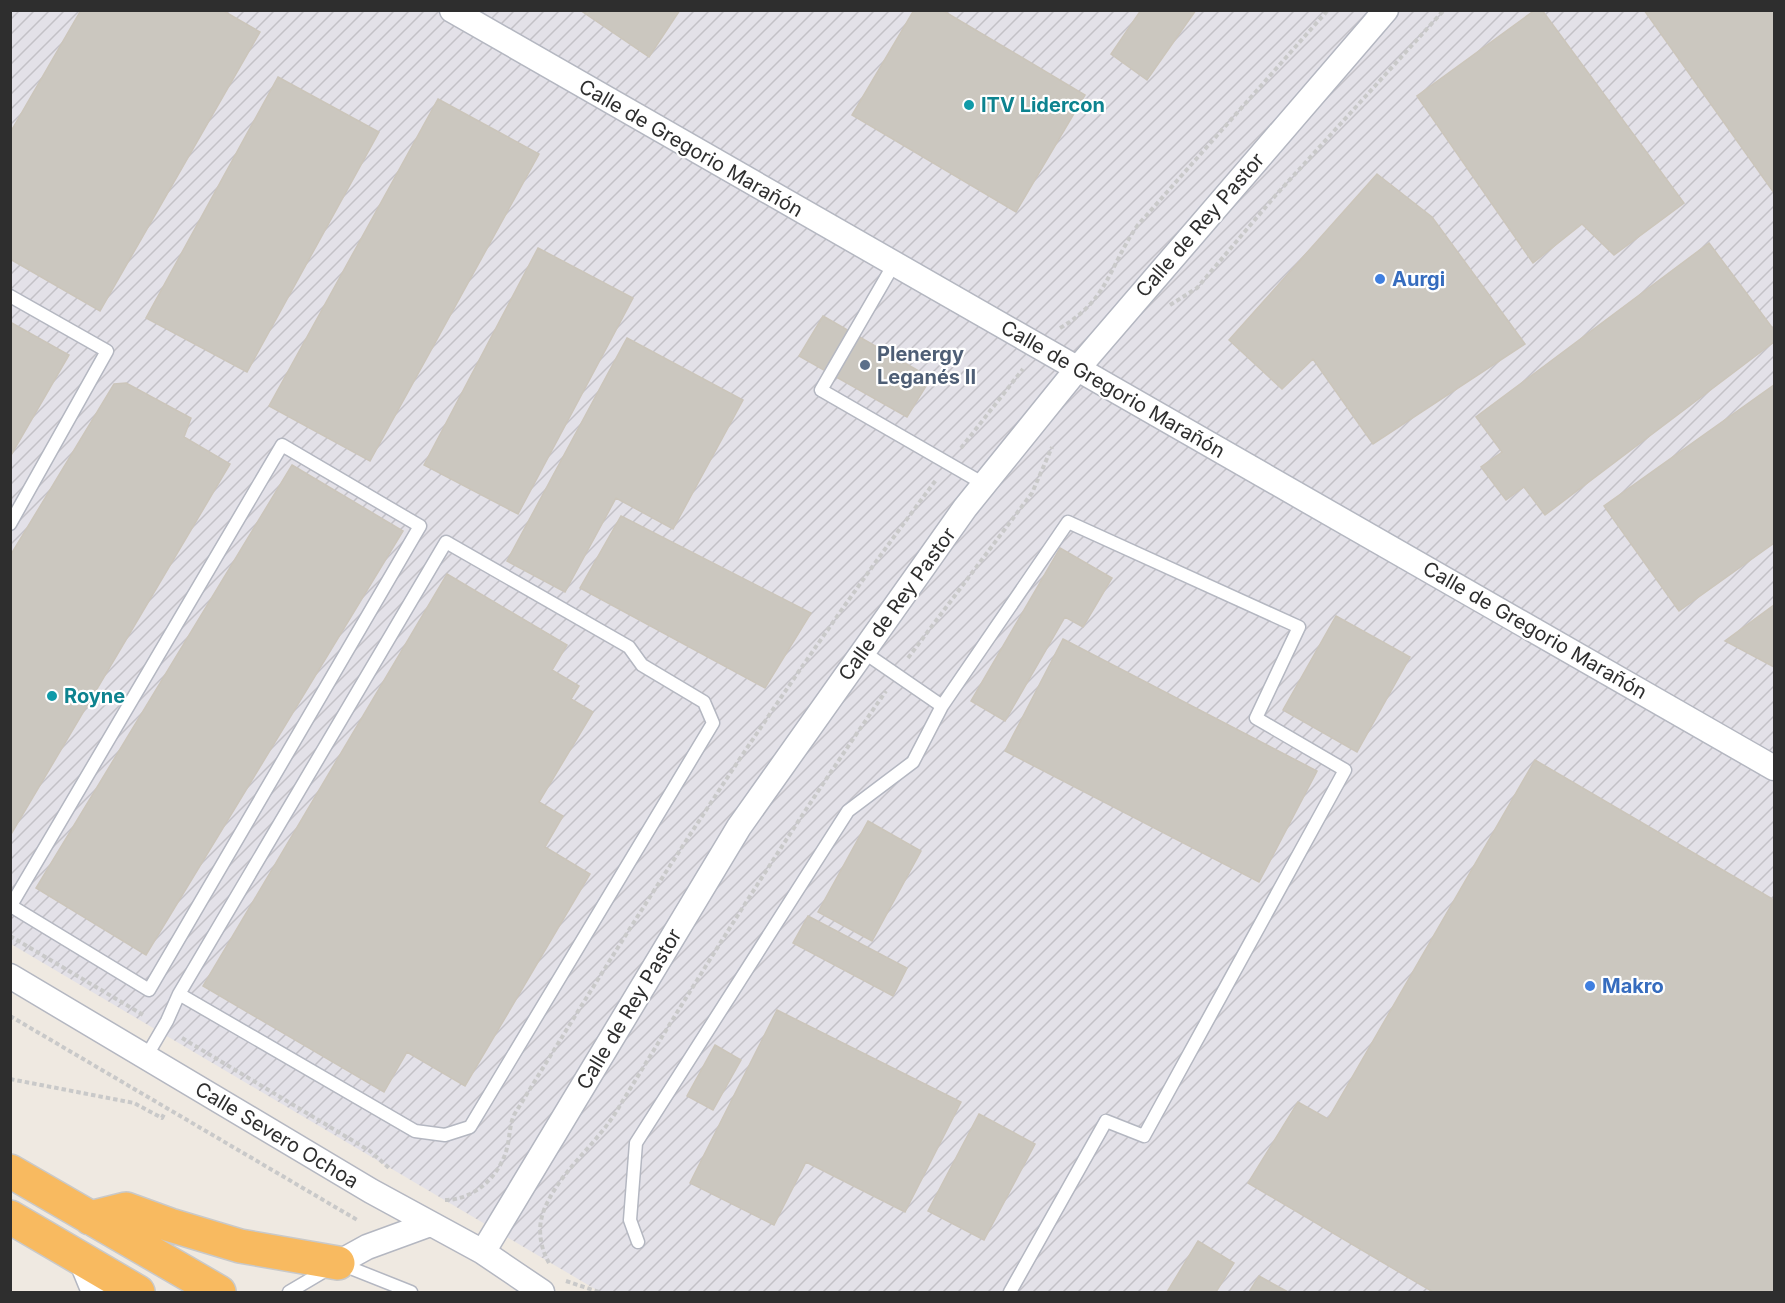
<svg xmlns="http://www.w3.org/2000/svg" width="1785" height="1303" font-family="Inter,sans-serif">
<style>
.industrial{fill:url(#industrial-furrows)}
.building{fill:#cbc7bf;stroke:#cbc5ba;stroke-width:1.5}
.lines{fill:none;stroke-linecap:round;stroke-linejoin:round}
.service-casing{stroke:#b4b7c1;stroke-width:15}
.minor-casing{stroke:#b4b7c1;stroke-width:27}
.trunk-casing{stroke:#c9c9c9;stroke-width:36}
.path{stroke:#c9c9c9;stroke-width:4;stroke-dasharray:4.5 3;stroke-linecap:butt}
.service{stroke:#fff;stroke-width:12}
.minor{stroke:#fff;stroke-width:24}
.trunk{stroke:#f8ba60;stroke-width:33}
.culture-dot{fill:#0f9aa8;stroke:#fff;stroke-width:2}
.shop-dot{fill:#3f7fe0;stroke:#fff;stroke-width:2}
.service-dot{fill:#5c6f8a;stroke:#fff;stroke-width:2}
.labels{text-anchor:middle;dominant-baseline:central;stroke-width:4.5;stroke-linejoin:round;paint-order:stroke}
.culture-label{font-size:20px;font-weight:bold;fill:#0d838f;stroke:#fff;text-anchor:start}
.street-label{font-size:20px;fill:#2e2e2e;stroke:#fff}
.shop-label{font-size:20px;font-weight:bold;fill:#366cbe;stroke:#fff;text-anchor:start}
.service-label{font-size:20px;font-weight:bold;fill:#4e5e75;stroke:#fff;text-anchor:start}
</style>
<defs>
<pattern id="industrial-furrows" width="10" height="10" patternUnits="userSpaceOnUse" patternTransform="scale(1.5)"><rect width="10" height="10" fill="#e3e1e8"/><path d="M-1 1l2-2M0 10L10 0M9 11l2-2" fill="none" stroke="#c3c1c7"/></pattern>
</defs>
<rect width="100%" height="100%" fill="#efe9e1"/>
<!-- industrial -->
<path class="industrial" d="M11,11H1774V1292H600L11,944Z"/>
<!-- building -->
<path class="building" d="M81,10H222L260,32L100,311L10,259V133Z
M580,10H680L649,57Z
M914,10H942L1085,95L1016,212L852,115Z
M1141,10H1196L1147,80L1111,54Z
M1535,10H1542L1684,203L1614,255L1582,224L1533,263L1417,96Z
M1644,10H1774V193Z
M278,77L379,132L247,372L146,318Z
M438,99L539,154L370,461L269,406Z
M1377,174L1432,217L1525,344L1373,444L1313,359L1282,389L1229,340Z
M1709,243L1774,330V342L1545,515L1524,487L1506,500L1481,467L1502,452L1476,417Z
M538,248L633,298L518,514L424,465Z
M823,316L931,378L907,417L799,356Z
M10,322L69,355L10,457Z
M627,338L743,400L673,529L616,498L565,592L507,561Z
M126,383L191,418L184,437L230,464L10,836V556L114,384Z
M1774,385V543L1679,611L1604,506Z
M292,465L403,531L146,955L36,888Z
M621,516L811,613L765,688L580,588Z
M1060,548L1112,578L1083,627L1065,617L1005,721L971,701Z
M447,574L567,645L552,670L579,686L571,699L593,712L539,802L563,816L545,847L590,874L465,1086L407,1052L384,1092L203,986Z
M1774,605V667L1725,641Z
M1336,616L1410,657L1357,752L1283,710Z
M1063,639L1317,771L1259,882L1005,751Z
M1535,760L1774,900V1292H1433L1248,1183L1298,1102L1328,1119Z
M868,821L921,851L872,941L818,912Z
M808,916L907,968L893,996L793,943Z
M777,1010L961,1102L905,1212L806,1162L774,1225L690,1183Z
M715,1045L741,1060L713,1110L687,1096Z
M979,1114L1035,1144L984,1240L928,1211Z
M1198,1241L1234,1263L1216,1292H1167Z
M1259,1276L1288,1292H1249Z"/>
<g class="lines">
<defs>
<path id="service" d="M894,264L821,390L984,484
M10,296L107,351L10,524
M862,651L942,706
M10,907L282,445L420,526L149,990L11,906
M146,1057L167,1021L179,994L446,542L629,647L642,665L704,702L713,723L470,1127L445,1135L415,1131L179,994
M638,1242L630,1220L636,1143L848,811L913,762L942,706L1068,522L1299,627L1256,718L1345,770L1144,1136L1106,1121L1010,1292
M289,1292L338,1263L411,1292"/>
<path id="minor" d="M452,10L1774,768
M10,976L371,1191L483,1252L542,1292
M483,1252L739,827L965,508L1078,368L1386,10
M80,1258L94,1292
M338,1263L367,1247L430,1224"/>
<path id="trunk" d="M10,1171L219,1292
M10,1217L138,1292
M90,1218L126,1209L170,1225L240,1246L338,1263"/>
</defs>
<!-- service casing -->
<use href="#service" class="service-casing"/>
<!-- minor casing -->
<use href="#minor" class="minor-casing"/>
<!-- trunk casing -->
<use href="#trunk" class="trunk-casing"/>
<!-- path -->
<path class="path" d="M1170,305L1197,288L1275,196L1444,10
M1060,328C1108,300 1108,269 1137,226L1328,10
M961,448L1023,369
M908,658L1032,493L1052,447
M10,936L145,1016
M10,1016L359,1221
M182,1038L370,1151L389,1168
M10,1079L134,1103L162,1118L164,1114
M445,1200C474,1200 500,1176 507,1148C510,1137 509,1127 514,1115C647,898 783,684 936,480
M549,1263C540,1247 537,1228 544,1210C559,1172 595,1146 616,1112C703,969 791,828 886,691
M566,1281L599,1292"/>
<!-- service -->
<use href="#service" class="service"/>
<!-- minor -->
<use href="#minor" class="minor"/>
<!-- trunk -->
<use href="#trunk" class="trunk"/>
</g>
<!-- markers -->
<g class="culture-dot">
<circle cx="969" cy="105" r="6"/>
<circle cx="52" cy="696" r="6"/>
</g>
<g class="shop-dot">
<circle cx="1380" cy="279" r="6"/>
<circle cx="1590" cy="986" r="6"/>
</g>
<circle class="service-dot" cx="865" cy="365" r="6"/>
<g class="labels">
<!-- culture labels -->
<g class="culture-label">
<text x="981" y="105">ITV Lidercon</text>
<text x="64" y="696">Royne</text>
</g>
<!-- street labels -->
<g class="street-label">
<text transform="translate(691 148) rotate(30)">Calle de Gregorio Marañón</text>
<text transform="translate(1200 225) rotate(-49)">Calle de Rey Pastor</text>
<text transform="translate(1113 389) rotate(30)">Calle de Gregorio Marañón</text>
<text transform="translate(897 604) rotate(-54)">Calle de Rey Pastor</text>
<text transform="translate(1535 630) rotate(30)">Calle de Gregorio Marañón</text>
<text transform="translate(629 1009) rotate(-59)">Calle de Rey Pastor</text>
<text transform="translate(277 1135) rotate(31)">Calle Severo Ochoa</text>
</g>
<!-- shop labels -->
<g class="shop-label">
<text x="1392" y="279">Aurgi</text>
<text x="1602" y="986">Makro</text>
</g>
<!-- service labels -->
<g class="service-label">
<text x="877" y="354">Plenergy<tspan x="877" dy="23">Leganés II</tspan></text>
</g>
</g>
<!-- border -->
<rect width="1785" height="1303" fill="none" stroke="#2e2e2e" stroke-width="24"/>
</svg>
